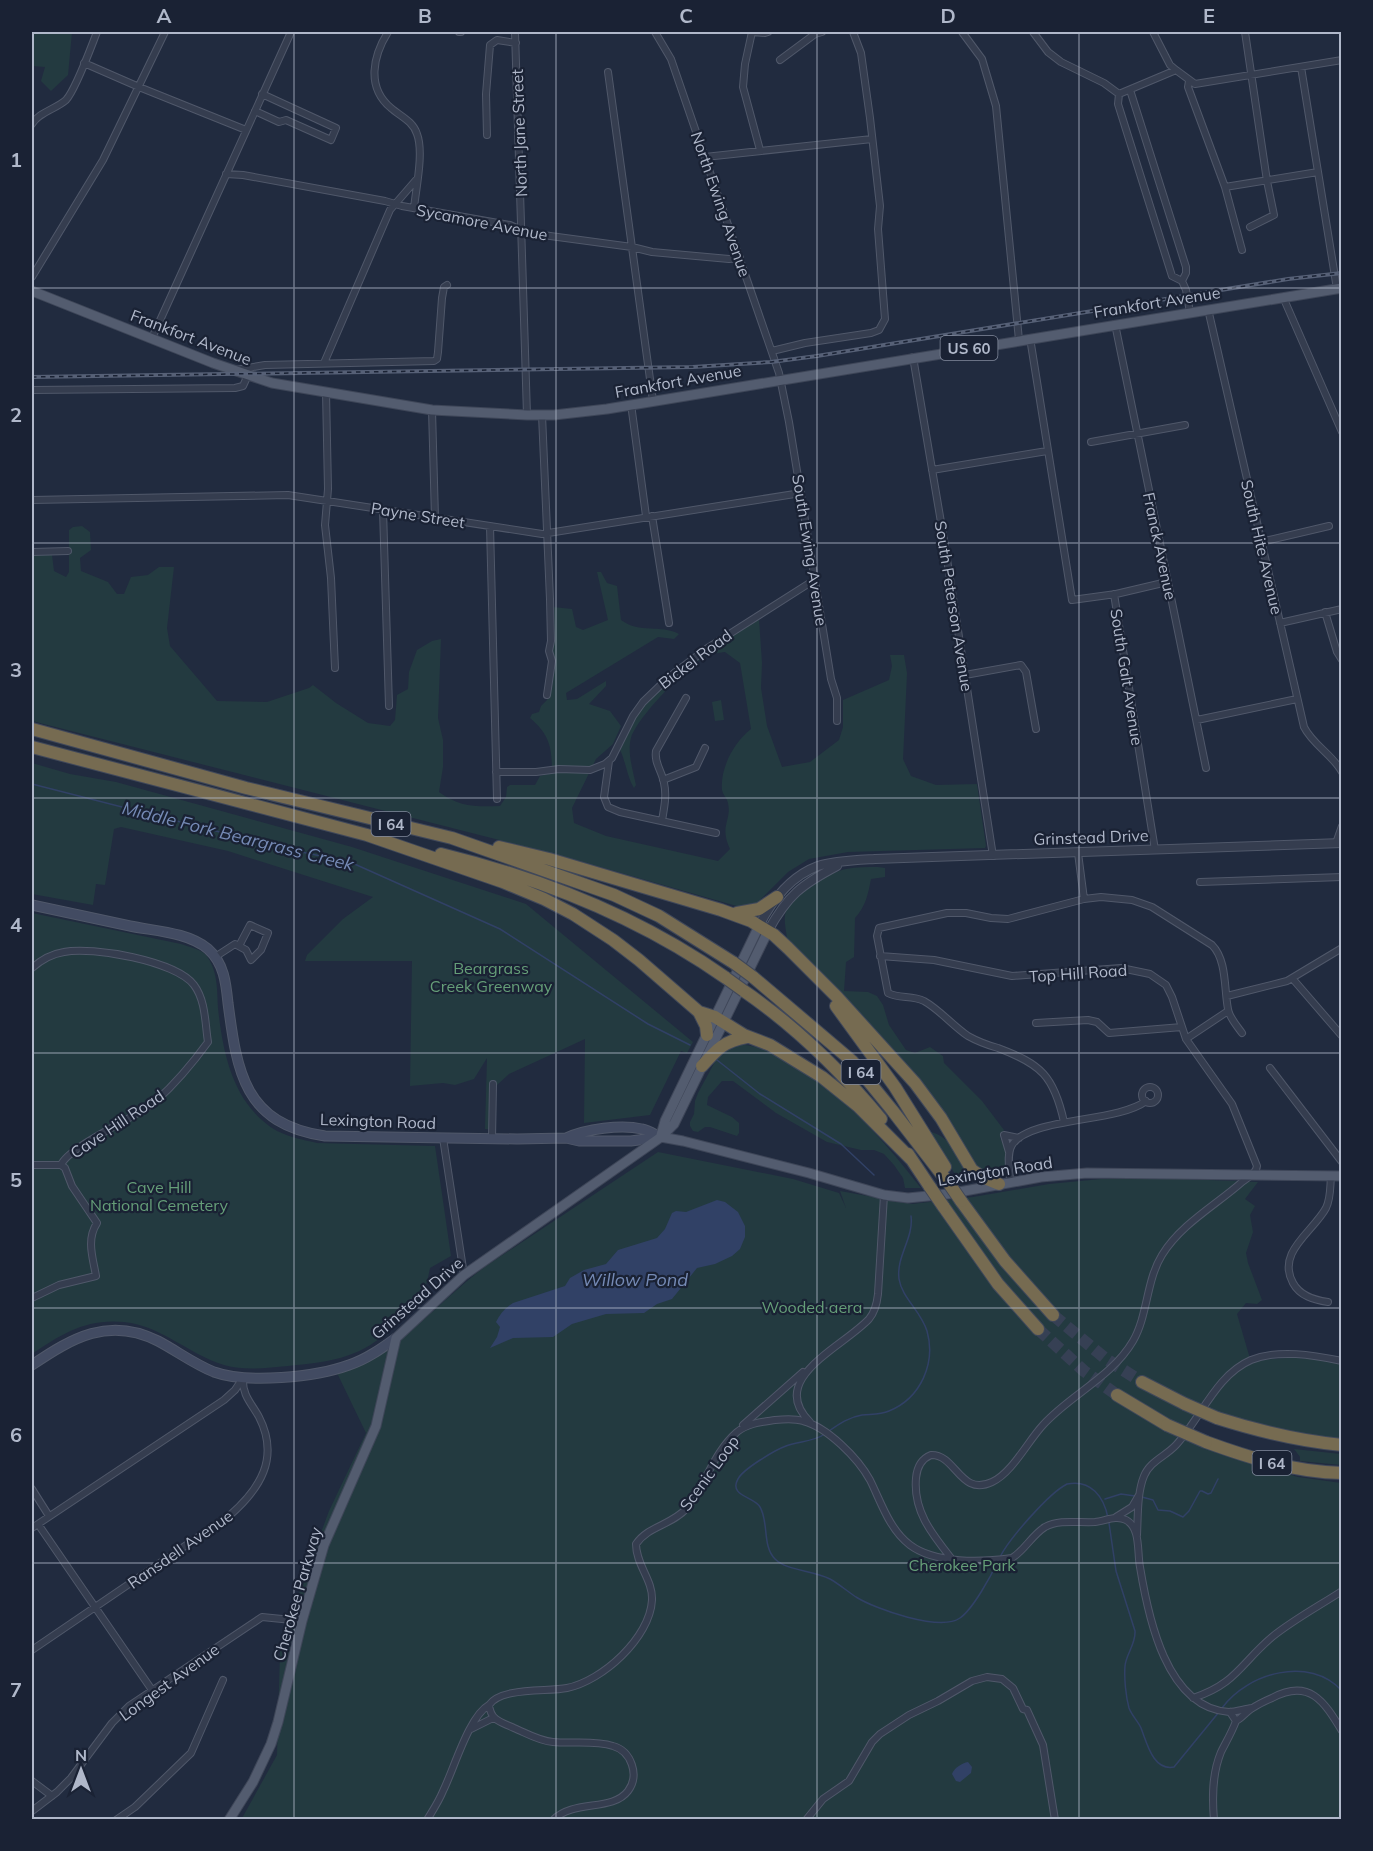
<svg xmlns="http://www.w3.org/2000/svg" width="1373" height="1851" font-family="Mulish,sans-serif">
<style>
.green{fill:#233a40}
.water{fill:#314166}
.lines{fill:none;stroke-linecap:round;stroke-linejoin:round}
.stream{stroke:#314166;stroke-width:1.5}
.motorway-tunnel{stroke:#364054;stroke-width:12;stroke-dasharray:12 6;stroke-linecap:butt}
.minor-casing{stroke:#50586a;stroke-width:8}
.tertiary-casing{stroke:#50586a;stroke-width:10}
.secondary-casing{stroke:#50586a;stroke-width:11}
.primary-casing{stroke:#3e4658;stroke-width:11}
.motorway-casing{stroke:#40485a;stroke-width:14}
.minor{stroke:#353d4f;stroke-width:6}
.tertiary{stroke:#353d4f;stroke-width:8}
.secondary{stroke:#424b62;stroke-width:9}
.primary{stroke:#535c6f;stroke-width:9}
.motorway{stroke:#766b51;stroke-width:12}
.rail-casing{stroke:#566076;stroke-width:4}
.rail{stroke:#1a2234;stroke-width:1.5;stroke-dasharray:4.5;stroke-linecap:butt}
.motorway-bridge-casing{stroke:#40485a;stroke-width:14;stroke-linecap:butt}
.motorway-bridge{stroke:#766b51;stroke-width:12}
.grid{fill:none;stroke:#b0b8ca;stroke-width:1.5;stroke-opacity:0.55}
.labels{text-anchor:middle;dominant-baseline:central;stroke-width:4.5;stroke-linejoin:round;paint-order:stroke}
.shield{fill:#1a2234;stroke:#838b9d;stroke-width:1.5}
.shield-label{font-size:15px;font-weight:bold;fill:#b0b8ca}
.street-label{font-size:16px;fill:#b0b8ca;stroke:#1a2234}
.park-label{font-size:16px;fill:#659e78;stroke:#1a2234}
.water-label{font-size:18px;font-style:italic;fill:#758ab5;stroke:#1a2234}
.neatline{fill:none;stroke:#b0b8ca;stroke-width:2}
.grid-label{font-size:20px;text-anchor:middle;font-weight:bold;fill:#b0b8ca}
</style>
<rect width="100%" height="100%" fill="#212b3f"/>
<!-- green -->
<path class="green" d="M32,32H72L68,75L51,91L41,81L45,67L32,66Z
M82,526L90,532L91,550L80,558L81,571L108,582L117,594H124L131,577L148,575L159,567H174L167,628L170,646L217,701L267,702L309,688L313,685L336,703L368,723L390,726L395,720L397,695L408,689L409,672L417,650L432,641L441,639L438,718L443,740V767L439,792C459,807 476,807 500,806L506,797L507,787L510,785H535L540,776L552,773C552,748 550,735 530,718L532,714L539,712L541,706L547,700L553,678V607L572,609L576,627L583,630L608,620L597,572H601L607,583L617,586L621,620C640,634 660,624 679,634L674,639L658,637L566,693L567,700L577,699L606,681V686L589,704L610,711L621,726L613,744L596,759L572,808L574,823L606,836L718,861L730,849C719,826 732,820 728,803C727,798 723,795 722,790C720,768 734,742 751,729L740,663L725,652C719,653 711,653 706,656C686,668 638,716 631,738C627,752 633,771 636,785L634,788C627,777 626,762 620,750C622,743 624,735 628,728C655,680 712,646 759,619L762,663L761,688L767,726L782,767L810,762L839,740L843,727V700L889,680L892,666L890,655H904L907,673L903,759L911,776L936,785L977,784L986,846L985,848L848,852L809,859L788,872L755,905L740,907L562,856L32,721V556L38,554L52,555L54,571L66,577L69,572V530L73,527Z
M721,700L724,720L715,721L712,702Z
M32,763L70,774L116,782L352,847L526,904L693,1042L687,1053L681,1051L650,1115L584,1123L585,1039L509,1074L496,1086L495,1130L485,1129L487,1058L474,1079L455,1085L443,1083L410,1086L412,961H305L307,955L343,919L373,897L228,851L121,827L114,829L105,885L96,884L93,905L32,894Z
M878,867L885,868V877L871,879C868,894 866,906 855,918L854,957L846,962L844,991L868,992L877,996L883,1005L889,1025L906,1050L915,1053L930,1047L943,1056L944,1063L982,1101L1004,1130L1000,1138C1006,1149 1009,1160 1007,1172L1002,1175L987,1174L973,1163L948,1118L787,938C786,930 784,922 785,915C789,893 826,874 846,869C856,867 868,867 878,867Z
M32,913L181,944C189,947 201,949 206,955C218,971 217,989 218,1008C223,1054 233,1105 277,1131C289,1137 304,1140 317,1143L435,1146L451,1256L430,1268C424,1299 419,1305 396,1325C360,1358 336,1361 288,1366C267,1368 245,1371 224,1365C188,1354 162,1326 124,1322C87,1318 61,1334 32,1354Z
M734,1044C803,1045 882,1137 921,1188H905L903,1178L894,1165L884,1154L874,1150H861L827,1142L776,1113L733,1081H722L708,1097L707,1105L732,1117L739,1123V1133L737,1136L710,1127H705L698,1132L693,1131L690,1126V1122L694,1114L695,1101L698,1093L718,1056Z
M930,1132C949,1135 964,1160 966,1178L959,1181Z
M658,1152L793,1179L839,1193L846,1208L840,1191L912,1204L973,1197L1049,1184L1101,1179L1160,1178L1258,1182L1245,1199L1255,1206L1250,1215L1253,1232L1246,1253L1248,1263L1262,1300L1257,1304L1246,1303L1237,1314L1251,1362C1287,1356 1306,1357 1341,1364V1439C1297,1436 1250,1424 1208,1408L1213,1399L1181,1431L1217,1453L1298,1477L1341,1483V1819L241,1820L277,1755L280,1652L302,1584L329,1511L366,1433L337,1373C398,1355 436,1303 486,1266Z
M1294,1449L1341,1454V1465L1300,1461V1457Z"/>
<!-- water -->
<path class="water" d="M717,1200L725,1202L738,1212L745,1226V1237L740,1249L732,1256L715,1264L697,1268L672,1299L657,1304L644,1313L606,1314L572,1324L553,1337L513,1338L490,1348L497,1337L500,1327L496,1322C500,1314 505,1308 513,1303L565,1286L570,1278L584,1270L606,1264L618,1250L657,1238L665,1229L672,1213L676,1211L686,1212Z
M968,1762L972,1767L971,1773L960,1782L956,1781L952,1774C954,1768 962,1763 968,1762Z"/>
<g class="lines">
<!-- stream -->
<path class="stream" d="M32,784L282,848L350,862L500,929L648,1024L690,1045
M717,1060L760,1094L841,1144L874,1175
M829,1431C839,1424 849,1417 862,1415C872,1414 880,1415 889,1411C921,1398 936,1363 927,1331C921,1311 902,1298 899,1279C896,1256 914,1238 911,1216
M825,1434C813,1442 799,1441 786,1446C775,1450 743,1469 738,1479C728,1496 755,1497 760,1507C769,1522 762,1546 775,1559C787,1571 813,1570 830,1579C839,1584 847,1591 856,1597C875,1609 940,1632 960,1618C973,1609 991,1576 998,1561
M1142,1497L1153,1500L1158,1510L1170,1511L1183,1517L1189,1511L1200,1491H1202L1208,1494L1211,1493L1218,1479
M1105,1499L1121,1494L1135,1496
M1109,1523L1116,1571L1135,1631C1136,1644 1126,1654 1125,1666C1124,1679 1126,1697 1129,1708C1132,1716 1138,1721 1141,1728C1147,1743 1153,1771 1174,1767L1219,1712
M1000,1557C1009,1539 1049,1493 1067,1484C1091,1479 1104,1497 1108,1518
M1222,1708C1247,1673 1310,1655 1342,1691"/>
<!-- motorway-tunnel -->
<path class="motorway-tunnel" d="M1053,1315L1106,1359L1142,1382
M1038,1329L1084,1371L1117,1395"/>
<defs>
<path id="minor" d="M388,32C373,56 366,87 391,108C400,116 413,121 417,134C424,152 416,188 414,208
M459,32H461
M515,32L527,415
M655,32L671,59L779,373L789,422L831,679L837,698V721
M752,32L745,64L743,87L760,150
M752,32L765,33L768,32
M962,32L982,59L996,106L1019,340
M1033,32L1048,52L1061,62L1104,83L1119,94L1176,70L1195,84L1342,60
M1153,32L1170,65L1176,70
M1245,32L1267,181L1274,215L1250,227
M780,60L815,34L822,32
M84,63L139,87L246,130
M1301,67L1337,289
M608,72L653,401
M1189,81L1188,87L1225,187L1242,250
M1119,94L1118,104L1172,276L1182,281L1186,273V267L1130,90
M255,111L279,122L286,120L331,140L336,128L262,94
M32,124C39,112 56,109 66,100C76,89 91,47 97,32
M487,135L486,94L490,45L497,40L516,43
M705,157L872,139
M226,174L243,175L385,201L402,206L510,225L528,233L632,247L652,252L729,259L740,258
M1225,187L1318,172
M32,277L103,160L165,32
M1182,281L1186,290L1190,312
M1283,297L1342,432
M1208,309L1304,727C1313,745 1332,754 1342,772
M1115,324L1206,768
M152,338L291,32
M1030,338L1072,600L1116,594L1167,582
M772,351L805,343L871,333L879,330L885,319L878,229L880,206L870,118L861,53L853,32
M913,357L944,540L993,856
M324,363L390,210L416,180
M236,370L265,365L434,361L437,359L438,352L442,298L444,287L447,285
M32,390L235,388L243,386L248,375
M326,392L328,489L325,525L331,578L335,668
M631,404L646,516
M432,410L435,518
M542,415L550,599L551,641L549,651L552,661L547,695
M1091,442L1185,425
M932,470L1047,451
M32,500L288,495L542,534L801,493
M383,510L389,706
M652,516L669,623
M490,526L497,799
M1261,542L1329,526
M32,552L68,551
M1114,594L1155,850
M1325,612L1337,652L1342,660
M1280,623L1342,609
M965,675L1021,665L1026,672L1036,729
M1197,720L1297,699
M609,761L604,797L608,807L620,812L716,833
M496,772H536L559,769L590,770L605,764L612,758L633,716L643,702L669,677L709,647L808,584L815,582
M663,780L696,767L705,748
M662,821C664,808 667,796 664,783C662,771 654,763 656,751L686,698
M1336,843L1342,826
M1078,853L1084,899
M1200,882L1342,877
M880,956L934,960L1012,976L1121,968L1150,974L1166,985L1172,997L1186,1039L1232,1104L1257,1166C1256,1174 1248,1177 1242,1182C1216,1205 1181,1224 1162,1255C1146,1281 1148,1315 1133,1341C1112,1377 1070,1395 1043,1425C1028,1441 1012,1473 992,1482C960,1497 956,1454 931,1455C921,1459 917,1467 916,1478C913,1511 932,1534 951,1558
M215,957L235,944L246,950L251,960L261,950L268,933L250,925L239,946
M32,968C41,960 51,954 64,952C92,946 176,961 194,985C206,1001 205,1024 208,1042C192,1064 176,1083 156,1101C137,1117 69,1146 61,1165
M1292,978L1342,1036
M1227,996L1287,981L1342,948
M1036,1023L1088,1020L1097,1022L1109,1033L1182,1027
M1186,1039L1228,1011
M1270,1068L1342,1162
M1142 1095a8 8 0 1 1 16 0a8 8 0 1 1-16 0Z
M1064,1122C1054,1076 1041,1064 998,1048C987,1045 977,1041 968,1036C952,1025 940,1010 924,1001C912,995 899,999 888,993L877,936L879,928L947,913H966L991,918L1008,919L1084,899L1101,897L1132,900L1152,907L1212,945C1227,960 1224,989 1228,1009C1229,1017 1237,1026 1242,1033
M443,1138L464,1275
M492,1139L493,1084
M1009,1152L1004,1135L1019,1138
M32,1165H61
M1010,1182C1010,1171 1006,1155 1012,1145C1029,1117 1117,1123 1146,1101
M32,1298L59,1285L96,1276C93,1258 86,1240 97,1223L72,1186L65,1168L61,1165
M1328,1302C1314,1300 1300,1296 1293,1283C1276,1252 1313,1232 1326,1208C1331,1198 1330,1187 1331,1176
M810,1422C766,1379 843,1347 869,1319C875,1312 877,1303 878,1294L884,1195
M743,1425L803,1372
M32,1489L49,1516
M1116,1517L1132,1507L1139,1495
M38,1524L152,1690
M32,1528L224,1400L235,1390L241,1381
M1137,1535C1138,1517 1137,1493 1144,1476C1150,1461 1166,1456 1176,1445C1201,1418 1216,1375 1251,1360C1279,1349 1313,1355 1342,1361
M32,1650L229,1516C260,1489 280,1458 259,1417C252,1404 242,1395 243,1379
M1193,1698C1236,1684 1241,1663 1272,1637C1293,1620 1319,1606 1342,1591
M1236,1721C1242,1718 1245,1713 1251,1709C1257,1705 1265,1701 1272,1698C1309,1678 1324,1701 1342,1731
M471,1729L493,1718
M32,1781L52,1796
M32,1811L57,1792L71,1778L112,1723L129,1706L262,1617L302,1621
M116,1820L135,1807L191,1753L223,1680
M427,1820C433,1810 439,1801 443,1791C454,1769 469,1716 489,1705
M553,1820C574,1799 612,1812 628,1791C640,1775 631,1751 613,1746C594,1740 572,1744 553,1742C539,1741 526,1733 514,1728C501,1722 491,1721 489,1705C501,1687 547,1692 567,1688C602,1681 650,1638 652,1600C653,1580 636,1565 636,1544C648,1526 672,1525 687,1508C706,1484 713,1453 737,1432C748,1423 762,1422 775,1420C784,1419 794,1418 803,1421C827,1427 858,1458 870,1480C881,1502 889,1529 910,1545C935,1564 982,1562 1012,1558C1025,1550 1032,1535 1045,1527C1060,1519 1078,1523 1095,1522C1105,1521 1116,1515 1126,1520C1141,1528 1137,1552 1140,1567C1148,1616 1166,1708 1229,1712C1236,1712 1244,1709 1252,1708
M806,1820L823,1799L849,1781L872,1742L880,1734L909,1715L938,1701L972,1681L987,1677L1002,1679L1013,1688L1023,1709L1027,1710L1043,1745L1055,1820
M1214,1820C1212,1797 1212,1774 1221,1752C1226,1742 1232,1732 1236,1721L1230,1712"/>
<path id="tertiary" d="M759,926C772,900 791,876 818,866C833,861 859,860 875,859L1342,843
M768,931C788,895 801,885 837,866"/>
<path id="secondary" d="M32,905C64,912 97,919 130,926C154,931 188,932 208,949C224,963 226,983 228,1003C237,1072 244,1124 325,1136L517,1139L566,1138L579,1141H631L661,1137
M566,1138C586,1129 621,1124 642,1129C648,1130 654,1134 660,1137
M32,1365C72,1338 109,1316 158,1341C177,1351 194,1364 214,1372C247,1384 316,1377 349,1365C367,1359 382,1348 396,1338"/>
<path id="primary" d="M32,291L213,363L272,383L432,410L527,415H554L607,409L1342,288
M661,1135L665,1121L759,926
M661,1137L683,1141L809,1173L884,1195L908,1198L948,1194L1041,1177L1087,1173L1342,1176
M229,1820L253,1782L271,1744L278,1722L302,1621L324,1545L376,1426L396,1338L464,1275L661,1137L674,1124L768,931"/>
<path id="motorway" d="M32,729L246,788L452,838L614,895L659,916L734,963
M32,747L367,835L503,882L544,899L573,914L613,940L639,960L699,1012L715,1017L744,1035L770,1045L822,1077L858,1106L911,1159
M499,847L549,859L721,910L751,921L774,935L788,948L837,997L915,1083L941,1118L972,1170L982,1177L999,1184
M441,854C544,879 639,917 726,978
M737,913L759,909L777,897
M753,977L852,1061L892,1110L950,1185
M744,991C795,1026 841,1071 881,1119
M836,1006L895,1087L945,1167
M699,1012L706,1026L707,1035
M702,1066C717,1049 724,1041 747,1037
M908,1154L930,1187
M961,1201L1005,1261L1053,1315
M943,1206L998,1284L1038,1329
M1142,1382L1185,1404
M1117,1395L1167,1425
M1217,1418C1258,1431 1299,1441 1342,1445
M1206,1442C1250,1458 1294,1472 1342,1473"/>
</defs>
<!-- minor casing -->
<use href="#minor" class="minor-casing"/>
<!-- tertiary casing -->
<use href="#tertiary" class="tertiary-casing"/>
<!-- secondary casing -->
<use href="#secondary" class="secondary-casing"/>
<!-- primary casing -->
<use href="#primary" class="primary-casing"/>
<!-- motorway casing -->
<use href="#motorway" class="motorway-casing"/>
<!-- minor -->
<use href="#minor" class="minor"/>
<!-- tertiary -->
<use href="#tertiary" class="tertiary"/>
<!-- secondary -->
<use href="#secondary" class="secondary"/>
<!-- primary -->
<use href="#primary" class="primary"/>
<!-- motorway -->
<use href="#motorway" class="motorway"/>
<defs>
<path id="rail" d="M32,377L693,367L771,362L817,356L1288,279L1342,273"/>
</defs>
<!-- rail casing -->
<use href="#rail" class="rail-casing"/>
<!-- rail -->
<use href="#rail" class="rail"/>
<defs>
<path id="motorway-bridge" d="M734,963L753,977
M726,978L744,991
M950,1185L961,1201
M930,1187L943,1206
M1185,1404L1217,1418
M1167,1425L1206,1442"/>
</defs>
<!-- motorway-bridge casing -->
<use href="#motorway-bridge" class="motorway-bridge-casing"/>
<!-- motorway-bridge -->
<use href="#motorway-bridge" class="motorway-bridge"/>
</g>
<!-- grid -->
<path class="grid" d="M294,32V1820M556,32V1820M817,32V1820M1079,32V1820M32,288H1342M32,543H1342M32,798H1342M32,1053H1342M32,1308H1342M32,1563H1342"/>
<g class="labels">
<!-- shield labels -->
<g class="shield">
<rect x="940.5" y="336" width="57" height="24" rx="4.5"/>
<rect x="371.5" y="812" width="39" height="24" rx="4.5"/>
<rect x="841.5" y="1060" width="39" height="24" rx="4.5"/>
<rect x="1252.5" y="1451" width="39" height="24" rx="4.5"/>
</g>
<g class="shield-label">
<text x="969" y="348">US 60</text>
<text x="391" y="824">I 64</text>
<text x="861" y="1072">I 64</text>
<text x="1272" y="1463">I 64</text>
</g>
<!-- street labels -->
<g class="street-label">
<text transform="translate(519 133) rotate(-92)">North Jane Street</text>
<text transform="translate(721 204) rotate(71)">North Ewing Avenue</text>
<text transform="translate(482 222) rotate(11)">Sycamore Avenue</text>
<text transform="translate(1157 302) rotate(-9)">Frankfort Avenue</text>
<text transform="translate(191 337) rotate(21)">Frankfort Avenue</text>
<text transform="translate(678 381) rotate(-10)">Frankfort Avenue</text>
<text transform="translate(418 515) rotate(9)">Payne Street</text>
<text transform="translate(1160 546) rotate(78)">Franck Avenue</text>
<text transform="translate(1262 547) rotate(77)">South Hite Avenue</text>
<text transform="translate(810 550) rotate(81)">South Ewing Avenue</text>
<text transform="translate(954 606) rotate(81)">South Peterson Avenue</text>
<text transform="translate(695 659) rotate(-37)">Bickel Road</text>
<text transform="translate(1127 677) rotate(81)">South Galt Avenue</text>
<text transform="translate(1091 837) rotate(-2)">Grinstead Drive</text>
<text transform="translate(1078 973) rotate(-4)">Top Hill Road</text>
<text transform="translate(378 1121) rotate(2)">Lexington Road</text>
<text transform="translate(117 1124) rotate(-34)">Cave Hill Road</text>
<text transform="translate(995 1171) rotate(-9)">Lexington Road</text>
<text transform="translate(417 1298) rotate(-41)">Grinstead Drive</text>
<text transform="translate(709 1473) rotate(-54)">Scenic Loop</text>
<text transform="translate(180 1549) rotate(-35)">Ransdell Avenue</text>
<text transform="translate(297 1594) rotate(-74)">Cherokee Parkway</text>
<text transform="translate(169 1682) rotate(-36)">Longest Avenue</text>
</g>
<!-- park labels -->
<g class="park-label">
<text x="491" y="968">Beargrass<tspan x="491" dy="18">Creek Greenway</tspan></text>
<text x="159" y="1187">Cave Hill<tspan x="159" dy="18">National Cemetery</tspan></text>
<text x="812" y="1307">Wooded aera</text>
<text x="962" y="1565">Cherokee Park</text>
</g>
<!-- water labels -->
<g class="water-label">
<text transform="translate(238 836) rotate(14)">Middle Fork Beargrass Creek</text>
<text x="635" y="1279">Willow Pond</text>
</g>
</g>
<!-- border -->
<rect width="1373" height="1851" fill="none" stroke="#1a2234" stroke-width="66"/>
<!-- north arrow -->
<g transform="translate(81 1770)" stroke="#1a2234" stroke-width="4.5" paint-order="stroke">
<path d="M0-4.5L10 22L0 15L-10 22Z" fill="#b0b8ca"/>
<text y="-9" font-size="16" font-weight="bold" text-anchor="middle" fill="#b0b8ca">N</text>
</g>
<rect x="33" y="33" width="1307" height="1785" class="neatline"/>
<g class="grid-label">
<text x="164" y="23">A</text>
<text x="425" y="23">B</text>
<text x="686" y="23">C</text>
<text x="948" y="23">D</text>
<text x="1209" y="23">E</text>
<text x="16" y="167">1</text>
<text x="16" y="422">2</text>
<text x="16" y="677">3</text>
<text x="16" y="932">4</text>
<text x="16" y="1187">5</text>
<text x="16" y="1442">6</text>
<text x="16" y="1697">7</text>
</g>
</svg>
